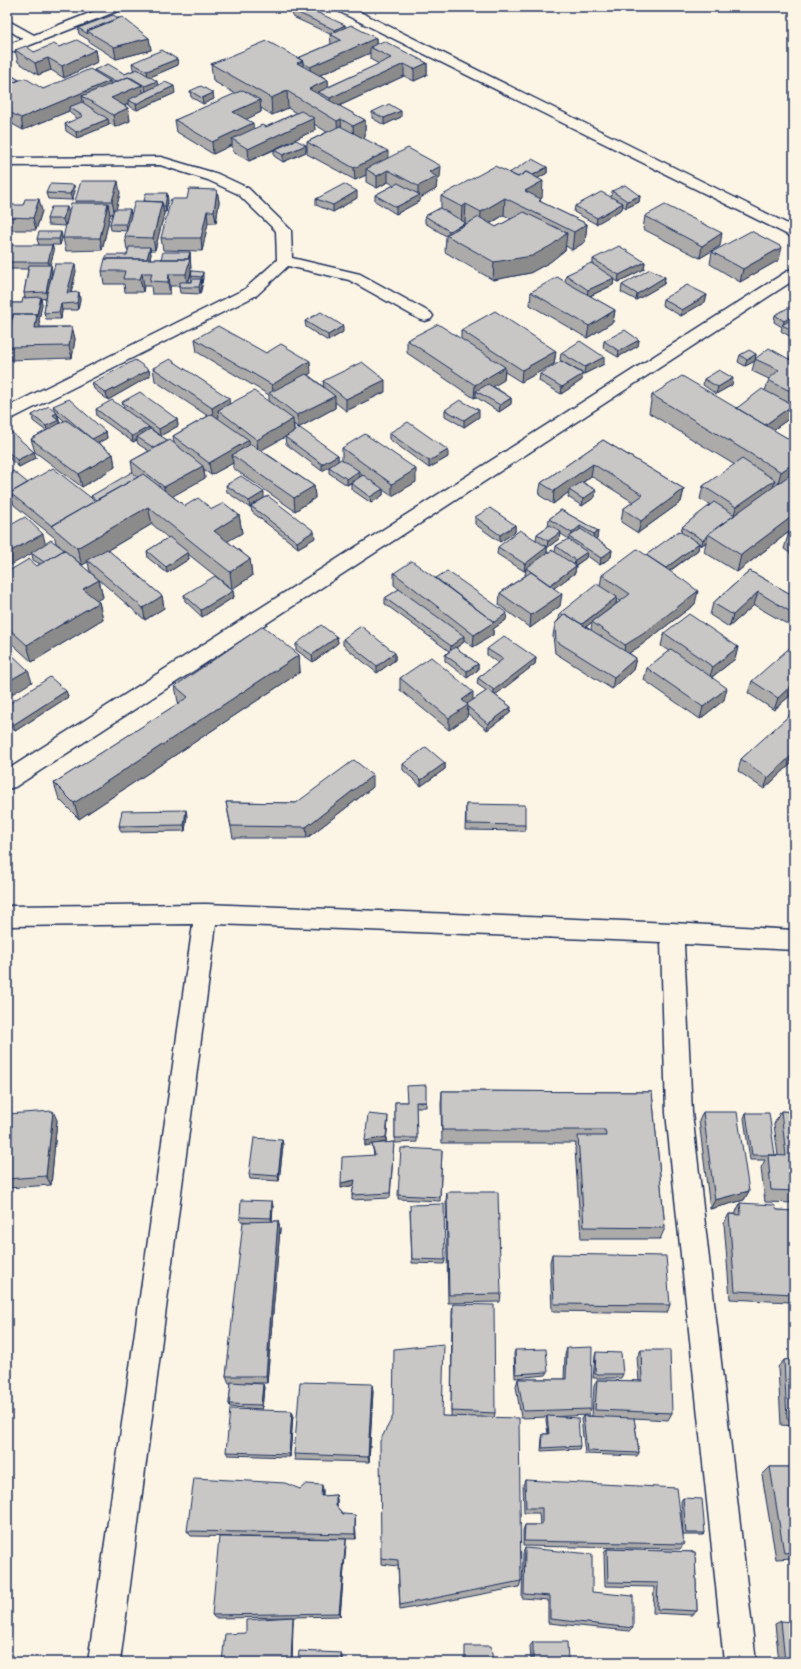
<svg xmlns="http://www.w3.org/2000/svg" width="801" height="1669" font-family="Itim,sans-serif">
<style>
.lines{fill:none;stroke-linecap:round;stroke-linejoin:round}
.street-casing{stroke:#1b2f5e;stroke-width:3}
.street{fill:#fcf5e5;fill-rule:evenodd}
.wall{fill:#acabaa;stroke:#1b2f5e;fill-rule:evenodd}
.shaded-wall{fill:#8c8b8b;stroke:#1b2f5e}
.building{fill:#c8c7c6;stroke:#1b2f5e}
</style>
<rect width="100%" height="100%" fill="#fcf5e5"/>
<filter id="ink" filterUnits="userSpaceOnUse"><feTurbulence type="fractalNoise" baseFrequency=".025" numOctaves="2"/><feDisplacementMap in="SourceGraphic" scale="8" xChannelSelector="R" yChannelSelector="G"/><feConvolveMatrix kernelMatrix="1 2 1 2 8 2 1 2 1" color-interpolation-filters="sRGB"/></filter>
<g filter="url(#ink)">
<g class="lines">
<defs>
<path id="street" d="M105,7H122L120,10L7,54V45L23,39L7,29V20L34,35Z
M334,7H350L794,227V238L336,10Z
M161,157L218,174L248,188L291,230L292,258L360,274L431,313L433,316L431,319L425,321L419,319L349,280L288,266L257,295L13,418L7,419V407L245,289L277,260L276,231L238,194L208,180L160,165L7,166V158Z
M794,268V280L15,787L7,789V770L789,270Z
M206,904L672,923L794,930V950L684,944L692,1113L756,1662H724L666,1113L661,942L216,924L120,1662H88L193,924L7,926V906Z"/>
</defs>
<!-- street casing -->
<use href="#street" class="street-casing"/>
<!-- street -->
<use href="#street" class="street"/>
</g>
<!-- wall -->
<path class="wall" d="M292,10L345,25V28L376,38V44L427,63V75L414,81L404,76L339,106L365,120V137L363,138L388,158L440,178L437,180L436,189L420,198V201L396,214L375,201V195L394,185L388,182L377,188L366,182V175L355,180L307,154V142L327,132L314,124L315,130L279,147L306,145V152L283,162L274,156V150L249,161L233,152L232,145L213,154L177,132L175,120L236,94L213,81L211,64L298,58L331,44L330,34L293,17ZM370,53V59L379,64L328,87V80L320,75ZM261,108L272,115L288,108L296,113L266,127L253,130L246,119L261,112Z
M119,18L149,38L151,50L116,59L89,42V40L79,34L78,28Z
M59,47L95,50L97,62L64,78L51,70L38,75L18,62L15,50L34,52Z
M177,59L178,65L150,77L158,85L175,93L137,110L129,106L128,104L124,106L128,108L130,121L115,127L109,123V125L77,138L66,131L65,124L78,119L70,113L69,111L23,130L7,121V72L9,74L19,80L43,89L94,71V70L125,74L134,70L133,69L132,63Z
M190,91L214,99L203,104L191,97Z
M372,112L401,117L384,125L372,118Z
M547,167V173L538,178L542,198L540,199L541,202L587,224L585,242L572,250L566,246L565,250L550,262L530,273L493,280L445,252L446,236L425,223V216L441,208V196L509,173ZM504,215L511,219L496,227L490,224Z
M217,190L219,202L216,223H208L202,251L163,250L161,238L187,199Z
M75,191L72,200L48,199L46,193Z
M612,191L640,196L639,202L626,208L622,205V209L596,224L574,212L575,206L611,197Z
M120,193L116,209L131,216L144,201L168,200L166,212H164V214L155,250H150L151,254L150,259H161L190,252L191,272L189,282H192L191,276L192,271L203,278L202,283H201L202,286L200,294L180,293L179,286H170V294H152L151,286H144L143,292H125L124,284H104L102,271L127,255L129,250H127L125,237L127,231L111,230L110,224L113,214H110V215L102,250L66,251L63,238L76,203L75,201Z
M357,198L333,212L316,205V199Z
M23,205L42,211L36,230H7V217Z
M67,207L65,226L48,225L47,219Z
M645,216L720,246L700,258L643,229Z
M61,232L62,238L60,245H52L54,251L50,265L52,271L51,279L76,271L71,293L80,299L78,310H62L61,319H46L44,313L46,298L41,299L42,304L39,320L40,327H72L75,339L72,358L9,360L7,353V347L11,325H7V303H22L25,298L24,293L28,269H7V249L8,252L39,245L37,239Z
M712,252L779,260L740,282L710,264Z
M593,259L645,262L644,269L618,282L614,279L613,285L590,296L615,310L613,322L587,338L530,305L531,292L565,282L566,275L593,264Z
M665,277L664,284L636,300L621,292L622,285Z
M707,295L705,302L681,316L662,305L663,299Z
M794,306V339L781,331L782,327L774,322L775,315Z
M305,321L343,332L328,341L306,327Z
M461,330L556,351L554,364L521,382L505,372L504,380L493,386L511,398V404L499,412L476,397L474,398L407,353V340L461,339Z
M195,339L266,353L311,373L308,375L324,387L323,381L385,392L346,411L335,402V408L298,428L294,424V432L261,450L314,486L315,498L295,511L233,468V463L211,475L204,470L205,478L172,496L185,506L212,509L239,515L242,533L227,541L250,559L252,576L232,589L188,554L189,559L167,573L148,558L147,551L168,538L152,524L108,550L162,596L164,608L145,620L90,572L88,562L82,565L66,552L99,580L103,597L97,600L99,602L103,619L32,662L7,639V572L37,566L40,564L33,560L32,554L45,544L60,546L56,543L55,538L14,505L13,502H12L7,499V474L28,483L91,498V496L133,473L131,461L149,451L138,444L137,440L133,442L97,416L96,409L124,408L122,402L177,419L178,426L160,436L167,440V441L174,443L173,436L208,416L155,381L153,368L230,404L269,402V395L197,352ZM149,427L159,435L149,430Z
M639,340L638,346L618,357L603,348L604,341Z
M561,353L604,364L584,374L560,360Z
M794,353V407L793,406L790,418L773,430L794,442V556L784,549L789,532L737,572L704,552L706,542L701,546L699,544L698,550L670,571L695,604L640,646L629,653L636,658L633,670L612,689L555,653L553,636L555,624L559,619L560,613L600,586L602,575L646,555L681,532L682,527L711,505L700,499L703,486L735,465L649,413L652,395L737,408L765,391L769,379L752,371L755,359L789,360L791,354ZM617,599L620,601L595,620L616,604ZM592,622L591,630L586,627Z
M756,354L755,361L745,366L738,362L740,355Z
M149,370L150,376L108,400L94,389L92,383Z
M540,374L582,380L561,394L539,381Z
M704,379L732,385L716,394L703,385Z
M53,406L106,432L107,438L98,443L113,454L115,467L82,487L35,452L31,439L46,431L33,421L32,415L55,411ZM58,415L64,421L60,423Z
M445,410L479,417L464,427L445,416Z
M7,431L34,452L36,458L19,467L7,456Z
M389,433L448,457L429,468L389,439Z
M285,437L338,455V461L342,460V448L416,482L392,496L383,490V495L371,503L351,489V483L347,485L329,473V467L322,471L286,444ZM359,473L362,475L359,477Z
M603,440L684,489L681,502L638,533L621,522L623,509L633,502L591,476L583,483L595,497L582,506L568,497L569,492L553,504L539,495L541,483Z
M226,485L264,498L315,538L298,548L252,512L251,507L250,508L227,492Z
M561,510L598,531L597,538L595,539L612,550L611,557L600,565L586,555V558L575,566H576L575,573L554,588L560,606L530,628L499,605L500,593L526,575H525L526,570L524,571L497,554L498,547L536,540L537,534L548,526L549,519ZM561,534L569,539L556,546L555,552L541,558L547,553V548L560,538Z
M475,517L515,525V532L500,542L475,524Z
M750,571L794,596V628L754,605L729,627L710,615L713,603Z
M394,573L436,578L506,620L493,629V635L473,647L464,640V642L456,648L478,664V670L467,678L445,661V655L449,651L385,604V598L399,589L394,585Z
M233,591L234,597L202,617L185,601L184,595Z
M664,633L738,647L735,659L712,677L724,700L700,719L644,680L647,668L669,651L661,646Z
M337,637L338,643L313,662L296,650V644Z
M343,639L395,653V660L377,673L343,645Z
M487,649L536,658L535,664L495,695L511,707L510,713L487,730L467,713V717L449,730L400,690V678L473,700L487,691L477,684L478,678L498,663L487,655Z
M299,655L300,672L79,819L59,799L54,783L179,703L178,702L175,686Z
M752,681L794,692L774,710L748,693Z
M66,691L68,697L15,731L7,724V705Z
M794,713V761L764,789L738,771L741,759Z
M445,763V769L421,786L403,770V764Z
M373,787L307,838H233L226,802L296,803Z
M466,804L525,825V831L465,830Z
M187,816L185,831L121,832L119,826Z
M442,1091L652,1092L665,1228L660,1239H581L575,1149L576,1143H442L441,1104Z
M395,1102H426V1107H416L417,1142L395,1143Z
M781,1111L794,1112V1203L765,1202L761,1168L765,1160H750L744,1118L746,1113L775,1155V1156H778L774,1124Z
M703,1112L749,1191L744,1200L710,1209L699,1121Z
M7,1114L57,1120L51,1185L7,1188Z
M388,1121L386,1142L377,1144L394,1142L390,1198L352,1200V1195L354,1185L341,1188L374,1155L372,1144L365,1146V1141Z
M282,1140L283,1145L279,1181L250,1179L249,1174Z
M442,1150L440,1201L398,1199V1195Z
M447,1192L501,1294L500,1302L448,1303L446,1200Z
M740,1203L777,1210L794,1211V1296L790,1302L730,1299L724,1223L729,1214H736V1212Z
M273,1206L272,1221H278L280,1229L267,1383H244L264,1387L262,1409L230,1407L229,1404L231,1383H229L226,1376L249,1222L241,1221L240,1217Z
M410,1210L445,1260L444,1264L412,1263Z
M552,1254L670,1305L667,1313L552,1311L550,1262Z
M453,1304L495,1413L494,1418L521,1581L519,1587L400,1610L398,1566L381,1564V1558L442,1416L451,1417L452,1311Z
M567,1348L591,1409L588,1415L550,1417L580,1446L579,1449L541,1451L542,1438L543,1434H548L546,1420L547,1417L521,1418L516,1386L518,1379H564L565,1355Z
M515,1350L548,1372L546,1375L515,1378L514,1354Z
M641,1350L672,1413L668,1420L634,1418L639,1453L637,1456L585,1454L581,1419L583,1416H592L594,1386L597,1380L639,1381L637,1357Z
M596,1352L623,1374L621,1378H593L595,1356Z
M794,1359V1426L781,1425L778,1367L784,1360Z
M373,1391L369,1462L295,1460L294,1454Z
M293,1414L290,1457L228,1455L226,1452Z
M770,1467H794V1562L793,1558L776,1559L762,1475Z
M525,1480L684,1544L680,1549L523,1546V1530L525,1525H540L539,1513H524L523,1485Z
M300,1489L323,1490V1496L336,1495L337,1500V1507L343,1514L355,1519L356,1539L191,1536L187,1531Z
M683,1498L705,1533L703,1535H683L681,1501Z
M346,1544L340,1616L293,1617V1619L292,1662H222L292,1617L215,1618L212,1615Z
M525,1548L592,1592L633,1628L630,1631L548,1623V1600L522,1598L523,1553Z
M607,1549L695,1552L697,1611L692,1615L653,1613L654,1587L605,1586L604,1553Z
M781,1621L794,1662H779L775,1624Z
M533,1642L568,1662H531L530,1646Z"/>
<!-- shaded-wall -->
<path class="shaded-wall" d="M345,25V31L335,36V30Z
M149,38L151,50L116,59L114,47Z
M376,38V50L370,47V53L311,79L310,67Z
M95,50L97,62L64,78L62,66Z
M48,58L51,70L38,75L35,63Z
M177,59L178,65L148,78L147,71Z
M303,61V77L297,63Z
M427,63V75L414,81V69Z
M404,64V76L330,110V98Z
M328,80L329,97L318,92V102L310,105L309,89Z
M110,81L112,93L82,96L84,105L69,107V111L23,130L21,118Z
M157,81L158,87L146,92L145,86Z
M142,85L144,97L128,100V104L113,111L111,98Z
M174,86L175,93L137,110L136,104Z
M287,91L288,108L272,115L271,98Z
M213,93L214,99L203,104L202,98Z
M260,100L261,112L235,125L233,112Z
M128,108L130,121L115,127L113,115Z
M401,111V117L384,125V118Z
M314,118L315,130L249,161L248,149Z
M108,119L109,125L77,138L76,132Z
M341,119L342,136L338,138L337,121Z
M365,120V137L354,143L353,126Z
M253,123L254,135L232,139V145L213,154L212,142Z
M306,145V152L283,162V155Z
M388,151V164L366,169V175L355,180L354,168Z
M441,166L440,178L437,180L436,189L420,198V201L396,214V207L418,196V186L429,172Z
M547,167V173L523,187L524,181Z
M388,170V182L377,188V176Z
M118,181L120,193L115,214L112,201Z
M543,181L542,198L525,208V191Z
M74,185L75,191L72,200L70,194Z
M217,190L219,202L216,223L214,211Z
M357,191V198L333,212V205Z
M167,193L168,200L166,212L165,206Z
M640,196L639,202L626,208L627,201Z
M505,198L504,215L480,229L481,212Z
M39,199L42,211L36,230L33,218Z
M162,202L164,214L155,250L153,238Z
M108,203L110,215L102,250L100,238Z
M623,203L622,209L596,224L597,218Z
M466,204L465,222L461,224L462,207Z
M67,207L69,214L65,226L63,219Z
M130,209L131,216L127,231L126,224Z
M207,211L208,223L202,251L201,238Z
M466,223V229L449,236V231Z
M587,224L585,242L572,250L574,232Z
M61,232L62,238L60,245L59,239Z
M567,233L565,250L550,262L530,273L493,280L494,262Z
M722,233L720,246L700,258L702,246Z
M52,245L54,251L49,269L48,262Z
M150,247L151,254L147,271L146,265Z
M782,247L779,260L740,282L743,269Z
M190,252L191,272L187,287L186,274Z
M645,262L644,269L618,282L619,275Z
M75,264L76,271L69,299L67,293Z
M51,265L52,271L47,298L46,292Z
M203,272V278L202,283V277Z
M142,273L144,286L143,292L140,279Z
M169,274L170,286V294L168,282Z
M665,277L664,284L636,300L637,294Z
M614,278L613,285L587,297L588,290Z
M201,279L202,286L200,294L199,287Z
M79,292L80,299L78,310L77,303Z
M707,295L705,302L681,316L682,310Z
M41,297L42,304L39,320L40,326L38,340L35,328Z
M61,304L62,310L61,319L59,312Z
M615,310L613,322L587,338L589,326Z
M794,315V321L783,325L784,321Z
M343,326V332L328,341V335Z
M72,327L75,339L72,358L69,346Z
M639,340L638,346L618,357L619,351Z
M556,351L554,364L521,382L522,370Z
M756,354L755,361L745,366L747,360Z
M604,357V364L584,374L585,367Z
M310,361L311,373L274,398L272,385Z
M505,367L504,380L481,394L476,391V397L474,398L475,385Z
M149,370L150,376L108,400L106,393Z
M583,374L582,380L561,394L562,387Z
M733,378L732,385L716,394L718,387Z
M385,380V392L346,411V399Z
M335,396V408L298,428L297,415Z
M229,398L230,410H218L219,417L214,420L212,408Z
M511,398V404L499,412L500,405Z
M793,405L790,418L760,439L764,426Z
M479,410V417L464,427V420Z
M57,413L60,426L48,433L46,426L53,415Z
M177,419L178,426L160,436L159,429Z
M293,419L294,432L258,452L257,440Z
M149,427L150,433L137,437V440L133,442L132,436Z
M106,432L107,438L93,446L91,439Z
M249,440L250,453L232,455L233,463L211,475L209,463Z
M448,450V457L429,468V461Z
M34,452L36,458L19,467L17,460Z
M113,454L115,467L82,487L79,474Z
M338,455V462L322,471V464Z
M794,463V477L776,490L781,472Z
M593,464L591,476L571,491L569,490V492L553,504L554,491Z
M203,466L205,478L166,500L164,487Z
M416,469V482L392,496V484Z
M359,471V477L347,485V479Z
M775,480L772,492L734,515L736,507Z
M314,486L315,498L295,511L294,498Z
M383,489V495L371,503L370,497Z
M684,489L681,502L638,533L641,521Z
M596,490L595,497L582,506L583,499Z
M264,492V498L251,506V507L250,508L249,501Z
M11,495L13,502H12L10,496Z
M148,507L152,524L89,561L87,560L88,562L82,565L77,548Z
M239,515L242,533L216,548L214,531Z
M794,515V528L737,572L741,555Z
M515,525V532L500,542V535Z
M580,526V532L571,538L572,533Z
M314,531L315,538L298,548L297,542Z
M598,531L597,538L593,541L594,534Z
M561,532L560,538L547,548V553L527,569L526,568V570L524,571L525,564L547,547L548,541Z
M43,534L46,546L7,567V553Z
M708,536L706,542L701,546L703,540Z
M699,543L698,550L665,574L666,568Z
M612,550L611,557L600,565L601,558Z
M188,552L189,559L167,573L166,567Z
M587,552L586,558L574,566L575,560Z
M250,559L252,576L232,589L230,572Z
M576,566L575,573L550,591V585Z
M99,580L103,597L88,606L83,589Z
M233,591L234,597L202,617L201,610Z
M698,591L695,604L640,646L623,657L625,645Z
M758,592L754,605L729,627L733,615Z
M562,594L560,606L530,628L531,615Z
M162,596L164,608L145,620L143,608Z
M617,597L616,604L579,632L580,626Z
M99,602L103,619L32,662L27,645Z
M507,613L506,620L493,629V635L473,647L474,635Z
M464,636V642L450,652L451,646Z
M337,637L338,643L313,662L312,655Z
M738,647L735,659L709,679L713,667Z
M395,653V660L377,673V666Z
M299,655L300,672L79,819L74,803Z
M536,658L535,664L494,696V690Z
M636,658L633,670L612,689L614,677Z
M478,664V670L467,678V671Z
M28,670L32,682L7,697V682Z
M794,683V692L774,710L778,698Z
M727,688L724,700L700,719L703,707Z
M66,691L68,697L15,731L13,725Z
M473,692V704L468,707L467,717L449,730V718L462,700Z
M511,707L510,713L487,730L488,724Z
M794,753V761L764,789L768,778Z
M445,763V769L421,786V780Z
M373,775V787L307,838L306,827Z
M186,810L187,816L185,831L184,825Z
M53,1111L57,1120L51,1185L46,1176Z
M388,1116L386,1142L365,1146V1141Z
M282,1140L283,1145L279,1181L278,1176Z
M355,1180V1185L341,1188V1183Z
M749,1191L744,1200L710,1209L715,1200Z
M272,1201L273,1206L272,1223L271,1218Z
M278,1221L280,1229L267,1383L266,1376Z
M263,1384L264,1387L262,1409L261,1405Z
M372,1384L373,1391L369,1462L368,1457Z
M292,1411L293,1414L290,1457L289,1454Z
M322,1485L323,1490L322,1501L321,1496Z
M336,1495L337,1500V1511L336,1506Z
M355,1515V1519L356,1539L355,1534Z
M346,1539V1544L340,1616L339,1613Z
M293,1617V1619L292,1662H291Z
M341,1653L342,1656V1662H341Z"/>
<!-- building -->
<path class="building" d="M300,7H305L345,25L335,30L292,10Z
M113,15L119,18L87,31L88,34L78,28Z
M122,17L149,38L114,47L87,31Z
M351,25L376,38L310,67L303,63V61L298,58L341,40L330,34Z
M77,40L95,50L62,66L48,58L35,63L15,50L26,46L34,52L54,44L59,47Z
M267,41L303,61L297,63L328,80L309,89L365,120L353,126L341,119L337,121L287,91L271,98L211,64Z
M384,41L427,63L414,69L404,64L330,98L318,92L391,58L370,47Z
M162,50L177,59L147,71L132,63Z
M108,64L125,74L137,69L157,81L145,86L132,78H131L128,77L115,82L94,70Z
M90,69L110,81L21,118L7,111V85L25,78L43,89Z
M9,74L19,80L7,85V75Z
M128,77L142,85L111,98L128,108L113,115L82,96Z
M165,82L174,86L136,104L128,100Z
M201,86L213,93L202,98L190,91Z
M243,90L260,100L233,112L253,123L212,142L175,120Z
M82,102L108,119L76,132L65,124L83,116L69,107Z
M389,104L401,111L384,118L372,112Z
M301,111L314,118L248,149L232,139L262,125L266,127Z
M340,126L388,151L354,168L307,142Z
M296,140L306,145L283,155L274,150Z
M408,148L441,166L429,172L437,177L418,186L388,170L377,176L366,169Z
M532,159L547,167L533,175L526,172L518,177L509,173Z
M495,166L518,177L526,172L543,181L525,191L541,199L539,201L587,224L574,232L505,198L481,212L466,204L462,207L441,196Z
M81,181H118L112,201H75Z
M398,183L420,195L396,207L375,195Z
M50,184L74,185L70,194L46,193Z
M344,184L357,191L333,205L316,199Z
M625,185L640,196L627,201L612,191Z
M189,189L217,190L214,211H207L201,238H161L171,199H187Z
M601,192L623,203L597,218L575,206Z
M146,193H167L165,206H163L162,202L144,201Z
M25,199H39L33,218L7,217V205H23Z
M135,201L162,202L153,238L125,237Z
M71,203H108L100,238H63Z
M665,205L722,233L702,246L645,216Z
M51,207H67L63,219H47Z
M440,208L466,223L449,231L425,216Z
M114,209H130L126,224H110Z
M524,212L567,233L552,245L532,256L494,262L446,235L479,217L496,227Z
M751,231L782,247L743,269L712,252Z
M39,232H61L59,239H37Z
M10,245H52L48,262H7V253Z
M619,246L645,262L619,275L593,259Z
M129,247H150L147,259H105L107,255H127Z
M163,252H190L188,259H161Z
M105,259H190L186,274H169L168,282L150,281L152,273H142L140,279H123L125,271H102Z
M591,263L614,278L588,290L566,275Z
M55,264H75L67,293L79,292L77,303L61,304L59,312L44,313L47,293Z
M29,265H51L46,292L24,293Z
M650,269L665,277L637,294L622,285Z
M192,271L203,272L202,277L191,276Z
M557,277L615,310L589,326L531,292Z
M193,279H201L199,287H179L180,282H192Z
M687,285L707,295L682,310L663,299Z
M41,297L37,314H13V318H7V303H22L23,298Z
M793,305L794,306V315L784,321L775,315Z
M495,311L556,351L522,370L461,330Z
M321,312L343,326L328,335L305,321Z
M13,314H37L35,328L72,327L69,346L7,347V342Z
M794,318V331L782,325Z
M438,324L505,367L475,385L407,340Z
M218,326L266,353L281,344L310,361L272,385L195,339Z
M625,330L639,340L619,351L604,341Z
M580,341L604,357L585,367L561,353Z
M769,348L794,362V393L768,380L779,370L755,359Z
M749,350L756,354L747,360L740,355Z
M794,353V356L791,354Z
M170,359L229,398L212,408L153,368Z
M135,360L149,370L106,393L92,383Z
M561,361L583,374L562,387L540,374Z
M362,362L385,380L346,399L323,381Z
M719,370L733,378L718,387L704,379Z
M306,374L335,396L297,415L269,393Z
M682,376L794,442V463L781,472L652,395Z
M488,384L511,398L500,405L476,391Z
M762,389L793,405L765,425L737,408Z
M254,391L293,419L257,440L218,410Z
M140,392L177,419L159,429L122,402Z
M69,399L106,432L92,439L53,406Z
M112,400L149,427L132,436L96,409Z
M460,400L479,410L464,420L445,410Z
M49,406L57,413L53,415L59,420L46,426L32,415Z
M212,414L249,440L209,463L173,436Z
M66,420L113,454L79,474L31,439Z
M408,422L448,450L429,461L389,433Z
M300,428L338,455L322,464L285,437Z
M150,429L167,440L154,448L137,437Z
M9,430L34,452L17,460L7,451V431Z
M365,434L416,469L392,484L342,448Z
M170,440L203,466L164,487L131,461Z
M603,440L684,489L641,521L623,509L643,495L593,464L554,491L541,483Z
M251,444L314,486L294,498L232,455Z
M341,459L359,471L347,479L329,467Z
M742,459L775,480L736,507L703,486Z
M53,468L95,501L52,526L10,493Z
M13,471L28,483L10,493L11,495L10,496L7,494V474Z
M132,472L138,477L96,500L91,496Z
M794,472V515L741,555L708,534Z
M143,474L185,506L198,498L212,509L224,503L239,515L214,531L250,559L230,572L148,507L77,548L51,526Z
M363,475L383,489L370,497L351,483Z
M241,476L264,492L249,501L226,485Z
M582,482L596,490L583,499L569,490Z
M268,496L314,531L297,542L251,506Z
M714,502L735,515L708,534V536L703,540L682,527Z
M490,508L515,525L500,535L475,517Z
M561,510L598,531L594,534L580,526L572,533L549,519Z
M25,517L43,534L7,553V527Z
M550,525L561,532L548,541L537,534Z
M794,528V535L789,532Z
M581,529L612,550L601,558L569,537Z
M520,530L547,547L525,564L498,547Z
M679,531L699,543L666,568L646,555Z
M169,537L188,552L166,567L147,551Z
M568,539L587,552L575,560L556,546Z
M51,540L66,551H65L64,550L44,562L31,553Z
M107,549L162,596L143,608L87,560Z
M637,549L683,580L698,591L643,634L625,645L592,622L630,594L602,575Z
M64,550L99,580L83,589L99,602L27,645L7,627V584L8,583L7,582V572L29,559L37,566Z
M552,550L576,566L550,585L526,568Z
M412,561L494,622L474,635L394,573Z
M447,571L507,613L493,623L494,622L436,578Z
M750,571L794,596V614L758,592L733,615L713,603Z
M531,572L562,594L531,615L500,593Z
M215,576L233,591L201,610L184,595Z
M597,584L617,597L582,624L565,614L564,615L560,613Z
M399,589L464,636L451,646L385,598Z
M565,614L636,658L614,677L556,641L555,624Z
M689,614L738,647L713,667L664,633Z
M321,625L337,637L312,655L296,644Z
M263,626L299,655L74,803L54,783L188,697L175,686Z
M361,626L395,653L377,666L343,639Z
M504,636L536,658L494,690L478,678L503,659L487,649Z
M794,644V683L778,698L752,681Z
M455,647L478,664L467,671L445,655Z
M671,649L727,688L703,707L647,668Z
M7,650L28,670L7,682Z
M431,657L473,692L462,700L468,705L449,718L400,678Z
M50,677L66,691L13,725L7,720V705Z
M488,690L511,707L488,724L468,707V705L467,704Z
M793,712L794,713V753L768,778L741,759Z
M426,747L445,763L421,780L403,764Z
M354,760L373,775L306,827L231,826L226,802L296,803Z
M466,804L525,805V825L466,824Z
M186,810L184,825L119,826L122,811Z
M426,1085V1102H416L417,1138H395V1102H407L406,1086Z
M442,1091L652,1092L665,1228L584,1227L578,1136H606L605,1130H442Z
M53,1111L46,1176L7,1179V1114Z
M781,1111L794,1112V1191L771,1190L768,1155L786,1156Z
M703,1112H737L749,1191L715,1200Z
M746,1113H769L775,1155H752Z
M368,1114L388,1116L386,1137L365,1141Z
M254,1138L282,1140L278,1176L249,1174Z
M394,1142L390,1193L352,1195L355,1180L341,1183L342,1157L375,1155L372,1144Z
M401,1148L442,1150L440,1197L398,1195Z
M447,1192H498L501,1294L449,1295Z
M241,1200L272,1201L271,1218L240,1217Z
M740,1203L774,1205L777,1210L794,1211V1294L735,1291L729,1214L741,1215Z
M444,1204L445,1260L412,1259L410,1205Z
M278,1221L266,1376H226L243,1222Z
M552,1254L666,1256L670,1305L554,1304Z
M453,1304L494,1305L495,1413L451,1411Z
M444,1344L442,1416L519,1418L521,1581L400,1605L398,1560L381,1558L380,1441L393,1416L394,1349Z
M592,1347L591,1409L523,1411L518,1379H566L567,1348Z
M546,1349L548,1372L516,1374L515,1350Z
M641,1350H670L672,1413L595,1410L597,1380L642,1381Z
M596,1352L621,1353L623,1374H595Z
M794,1359V1419H787L784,1360Z
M231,1382L263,1384L261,1405L229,1404Z
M300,1382L372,1384L368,1457L294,1454Z
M230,1409L292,1411L289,1454L226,1452Z
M547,1416L578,1418L580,1446L542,1448L543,1434H549Z
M583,1416L634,1418L639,1453L587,1451Z
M770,1467H794V1552L784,1553Z
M194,1478L285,1483L300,1489L306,1484L322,1485L321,1496L336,1495V1506L343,1514L355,1515V1534L187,1531Z
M525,1480L677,1488L684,1544L524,1541L525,1525H542V1508H526Z
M683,1498L702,1499L705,1533H686Z
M219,1537L346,1539L339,1613L212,1615Z
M525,1548L592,1554V1592L633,1596V1628L550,1619V1596L524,1594Z
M607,1549L695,1552L697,1611L657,1609L658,1583L608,1582Z
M293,1617L291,1662H222L225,1634L246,1633V1620Z
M781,1621L794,1622V1662H785Z
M533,1642H567L568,1662H533Z
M465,1646H491L493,1662H465Z
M299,1651L341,1653V1662H298Z"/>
</g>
<!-- margin -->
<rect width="801" height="1669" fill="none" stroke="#fcf5e5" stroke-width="24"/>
<rect x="12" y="12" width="777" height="1645" fill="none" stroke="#1b2f5e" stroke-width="1.5" filter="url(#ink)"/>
</svg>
